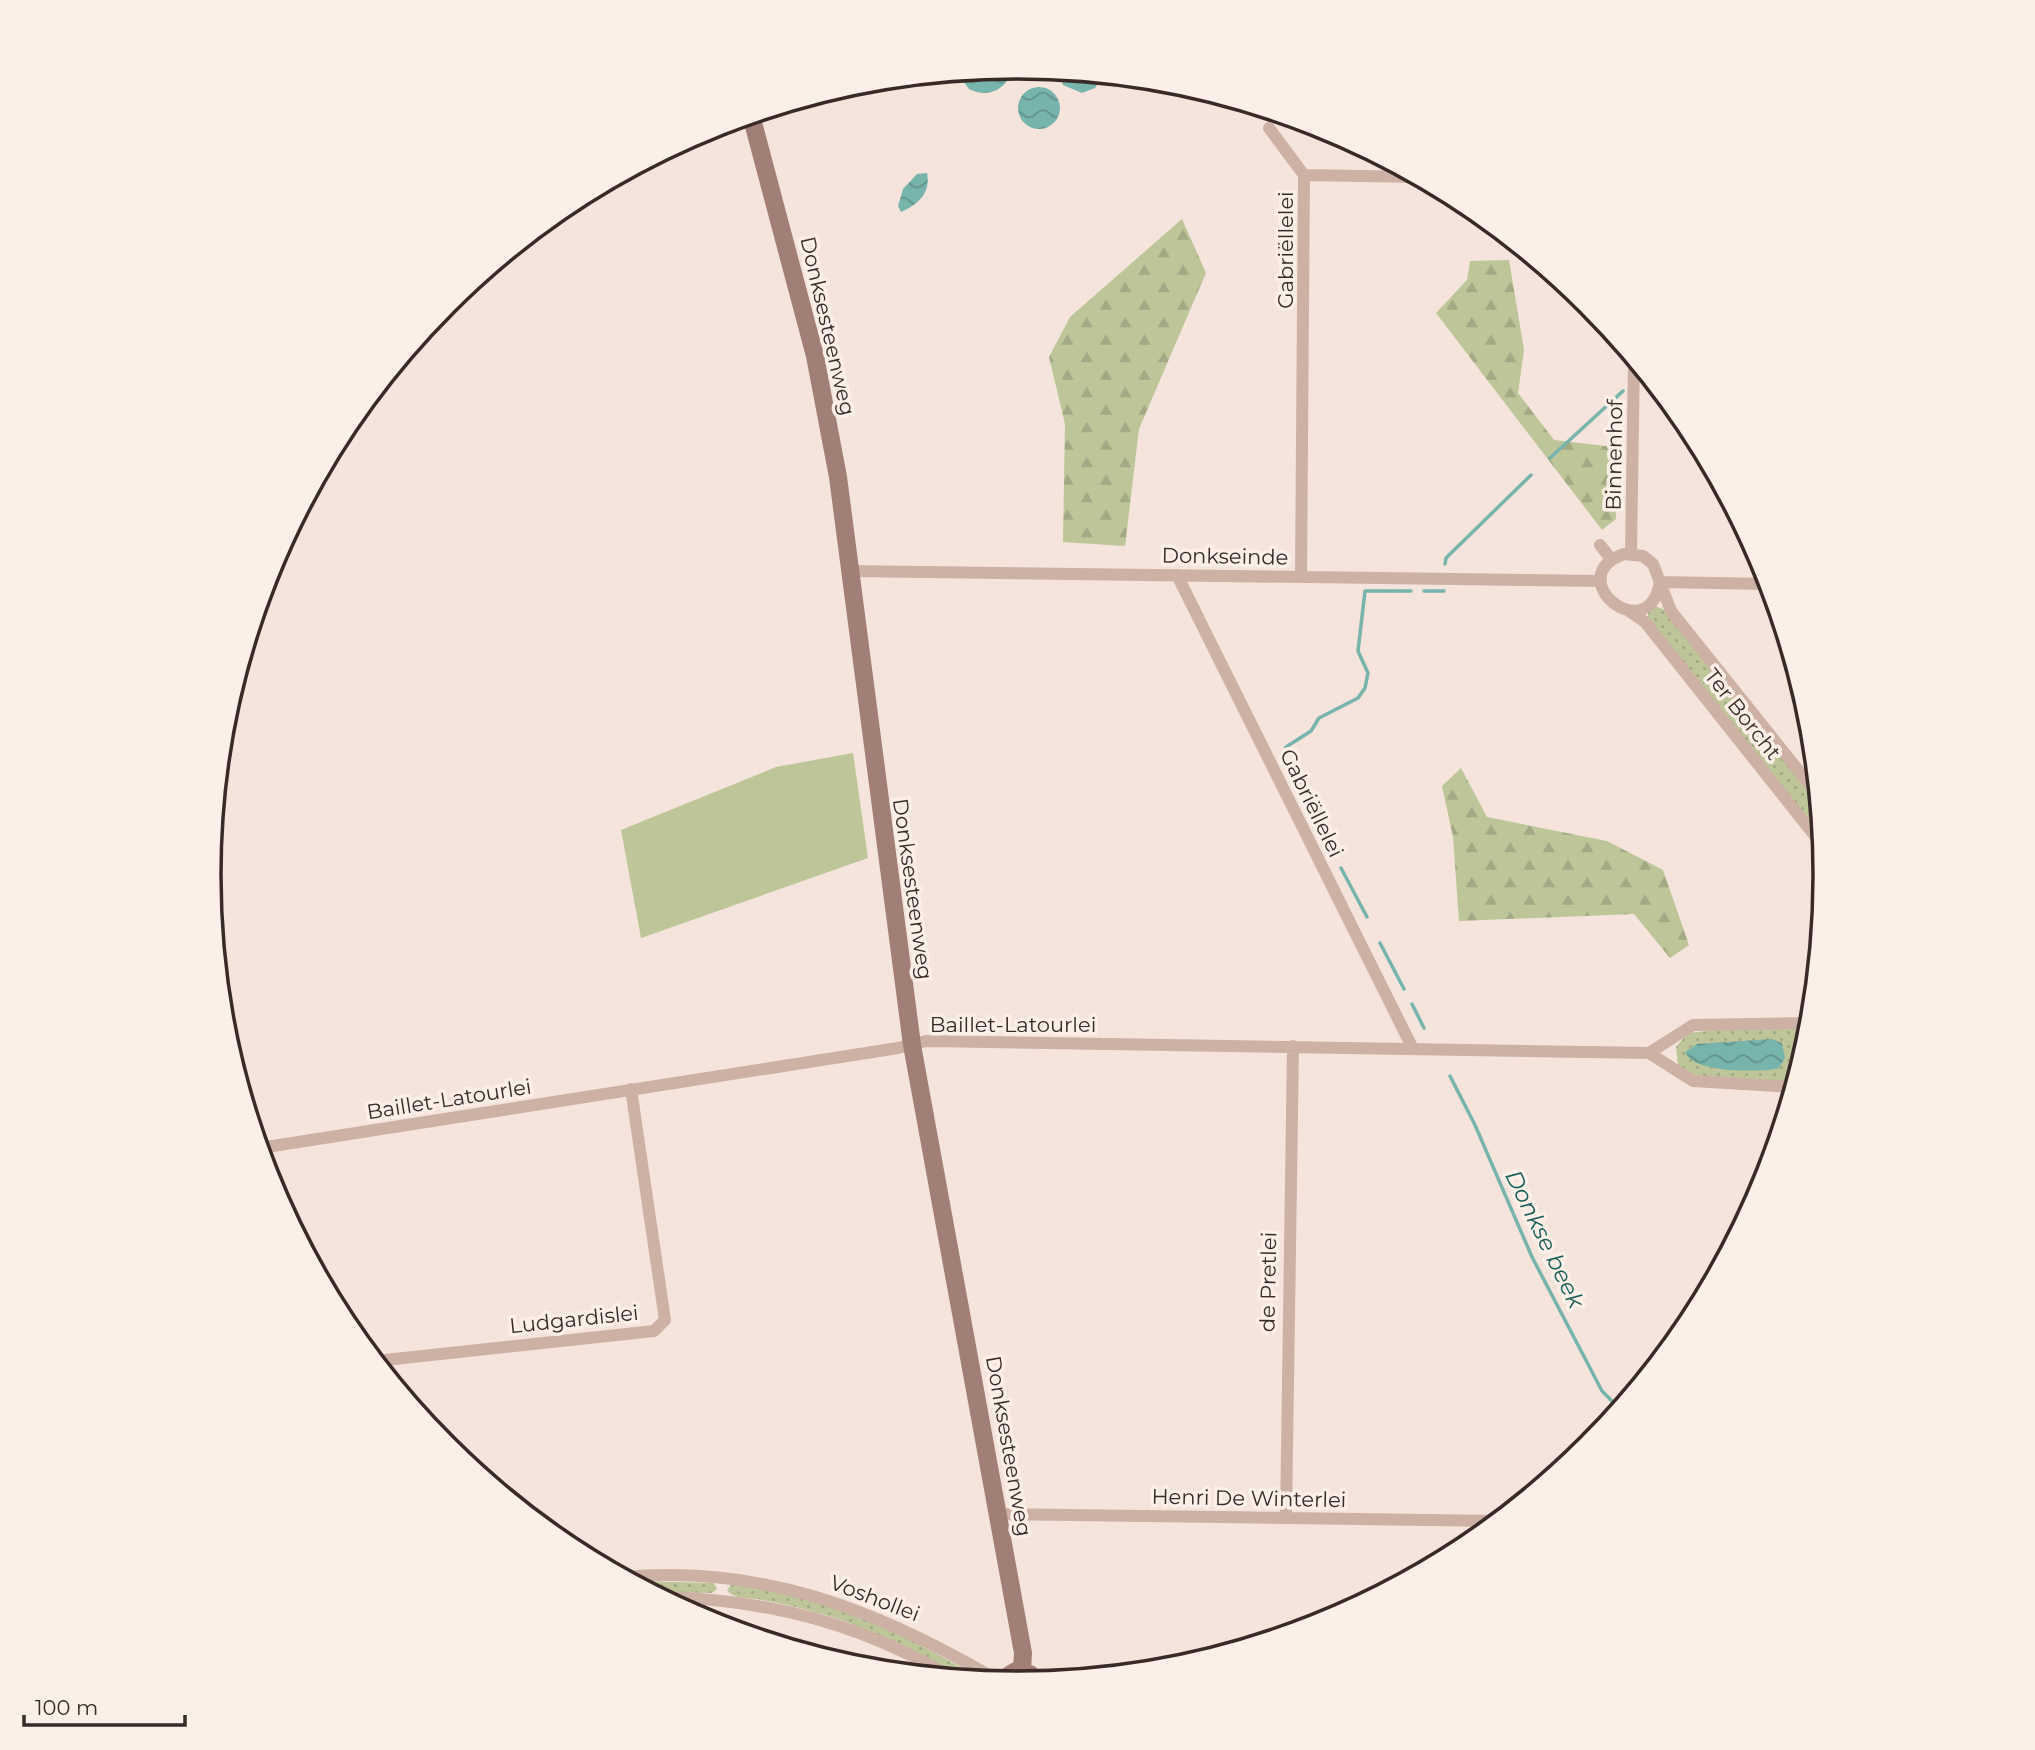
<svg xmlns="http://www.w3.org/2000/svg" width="2035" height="1750" font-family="Montserrat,sans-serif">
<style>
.grass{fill:url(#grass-dots)}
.forest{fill:url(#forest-firs)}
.pitch{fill:#bdc599}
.water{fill:url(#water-waves)}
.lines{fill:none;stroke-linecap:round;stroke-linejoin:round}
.stream{stroke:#77b4ac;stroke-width:3.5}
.street{stroke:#ceb1a5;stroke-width:12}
.secondary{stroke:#a17f76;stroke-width:18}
.labels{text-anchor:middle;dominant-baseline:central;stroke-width:7;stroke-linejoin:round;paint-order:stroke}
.street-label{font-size:21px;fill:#392a27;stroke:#fbefe8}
.water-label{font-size:23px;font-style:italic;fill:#195e57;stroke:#fbefe8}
.rim{fill:none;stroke:#392a27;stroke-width:3.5}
</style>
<defs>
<pattern id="grass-dots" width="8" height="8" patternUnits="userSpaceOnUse" patternTransform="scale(1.75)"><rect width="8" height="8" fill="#bdc599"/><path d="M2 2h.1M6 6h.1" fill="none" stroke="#a3a984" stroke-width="1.8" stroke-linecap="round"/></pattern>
<pattern id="forest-firs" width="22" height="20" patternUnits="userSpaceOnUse" patternTransform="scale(1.75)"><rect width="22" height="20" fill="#bdc599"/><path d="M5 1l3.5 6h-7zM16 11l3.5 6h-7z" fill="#a3a984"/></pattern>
<pattern id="water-waves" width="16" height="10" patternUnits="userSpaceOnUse" patternTransform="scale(1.75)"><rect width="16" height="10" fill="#77b4ac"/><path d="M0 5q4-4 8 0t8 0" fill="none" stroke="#63938c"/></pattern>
</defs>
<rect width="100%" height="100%" fill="#f4e4db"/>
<!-- grass -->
<path class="grass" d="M1655,606L1665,610L1819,804L1822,840L1648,618V612Z
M1734,1028H1811L1795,1083L1692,1075L1678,1065L1676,1047L1688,1033Z
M632,1581L714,1583L717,1589L712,1593L652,1592Z
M732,1584L771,1590L870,1618L985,1680C940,1676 883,1633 835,1618C809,1610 783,1603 756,1599C746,1598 732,1598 727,1590Z"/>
<!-- forest -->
<path class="forest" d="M1182,219L1206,273L1139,429L1125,546L1063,542L1065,424L1049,357L1070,317Z
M1509,260L1524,350L1518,393L1554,440L1614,447L1616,519L1602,530L1436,313L1467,280L1470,261Z
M1461,768L1487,817L1607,841L1663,870L1689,945L1670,958L1634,914L1459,921L1453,837L1442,786Z"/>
<!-- pitch -->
<path class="pitch" d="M853,753L868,858L641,938L621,830L776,767Z"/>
<!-- water -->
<path class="water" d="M1013,67C1008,89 989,99 969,89L956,72Z
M1059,71L1103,75L1095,88L1082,93L1063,85Z
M1018 108a21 21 0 1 1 42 0a21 21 0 1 1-42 0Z
M927,173C931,193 918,205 901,212L898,206L903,189L917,174Z
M1772,1039L1782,1043L1785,1058L1779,1068L1769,1070C1749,1071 1694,1073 1685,1052L1697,1044Z"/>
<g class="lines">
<!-- stream -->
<path class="stream" d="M1646,376H1649
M1550,458L1623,391
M1445,564L1446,558L1531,475
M1424,591H1444
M1312,805L1285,760L1286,747L1311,731L1319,718L1358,698L1365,688L1368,673L1358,651L1365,591H1411
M1323,830L1330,844
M1341,868L1367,917
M1380,943L1404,989
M1412,1004L1424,1028
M1450,1076L1475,1125L1532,1257L1602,1391L1620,1409"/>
<!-- street -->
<path class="street" d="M1269,128L1304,175
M1304,175L1418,177
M1600,545L1611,559
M1631,553L1634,358
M849,571L1601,581
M1177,575L1413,1049
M1301,577L1304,175
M1660,582C1648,651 1559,577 1624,554L1643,556L1653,564L1671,611L1818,795
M1660,582L1770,584
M1629,611L1645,622L1823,846
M1649,1053L1693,1025L1811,1023
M260,1148L898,1048L926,1041L1649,1053L1693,1081L1794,1087
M376,1361L654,1331L665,1320L631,1089
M999,1514L1498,1521
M1286,1518L1293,1046
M624,1577C762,1565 875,1609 992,1677L1003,1676
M661,1597C765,1599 861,1623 950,1677"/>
<!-- secondary -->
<path class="secondary" d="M751,115L815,356L838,477L912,1045L1023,1653L1022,1671
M998,1682L1016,1671L1030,1674L1037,1682"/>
</g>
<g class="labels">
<!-- street labels -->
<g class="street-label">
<text transform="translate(1285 250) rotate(-90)">Gabriëllelei</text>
<text transform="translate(828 326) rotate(77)">Donksesteenweg</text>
<text transform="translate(1614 455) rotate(-89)">Binnenhof</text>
<text transform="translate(1225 556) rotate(1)">Donkseinde</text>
<text transform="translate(1743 714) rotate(52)">Ter Borcht</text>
<text transform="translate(1312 803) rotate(64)">Gabriëllelei</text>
<text transform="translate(913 889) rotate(82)">Donksesteenweg</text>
<text x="1013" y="1024">Baillet-Latourlei</text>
<text transform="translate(449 1099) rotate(-9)">Baillet-Latourlei</text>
<text transform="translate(1268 1282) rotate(-89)">de Pretlei</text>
<text transform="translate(574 1319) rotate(-6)">Ludgardislei</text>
<text transform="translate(1009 1446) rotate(80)">Donksesteenweg</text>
<text transform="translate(1249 1498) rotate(1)">Henri De Winterlei</text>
<text transform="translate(875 1598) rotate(21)">Voshollei</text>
</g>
<!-- water labels -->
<g class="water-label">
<text transform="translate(1545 1239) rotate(64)">Donkse beek</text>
</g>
</g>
<!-- crop -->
<path d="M0 0H2035V1750H0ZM221 875a796 796 0 1 1 1592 0a796 796 0 1 1-1592 0Z" fill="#fbefe8" fill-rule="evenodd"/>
<path class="rim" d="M221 875a796 796 0 1 1 1592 0a796 796 0 1 1-1592 0Z"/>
<!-- scale -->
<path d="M24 1715v10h161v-10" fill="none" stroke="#392a27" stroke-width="3.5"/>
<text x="35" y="1715" font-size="21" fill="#392a27" stroke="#fbefe8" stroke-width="5" paint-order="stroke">100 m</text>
</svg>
